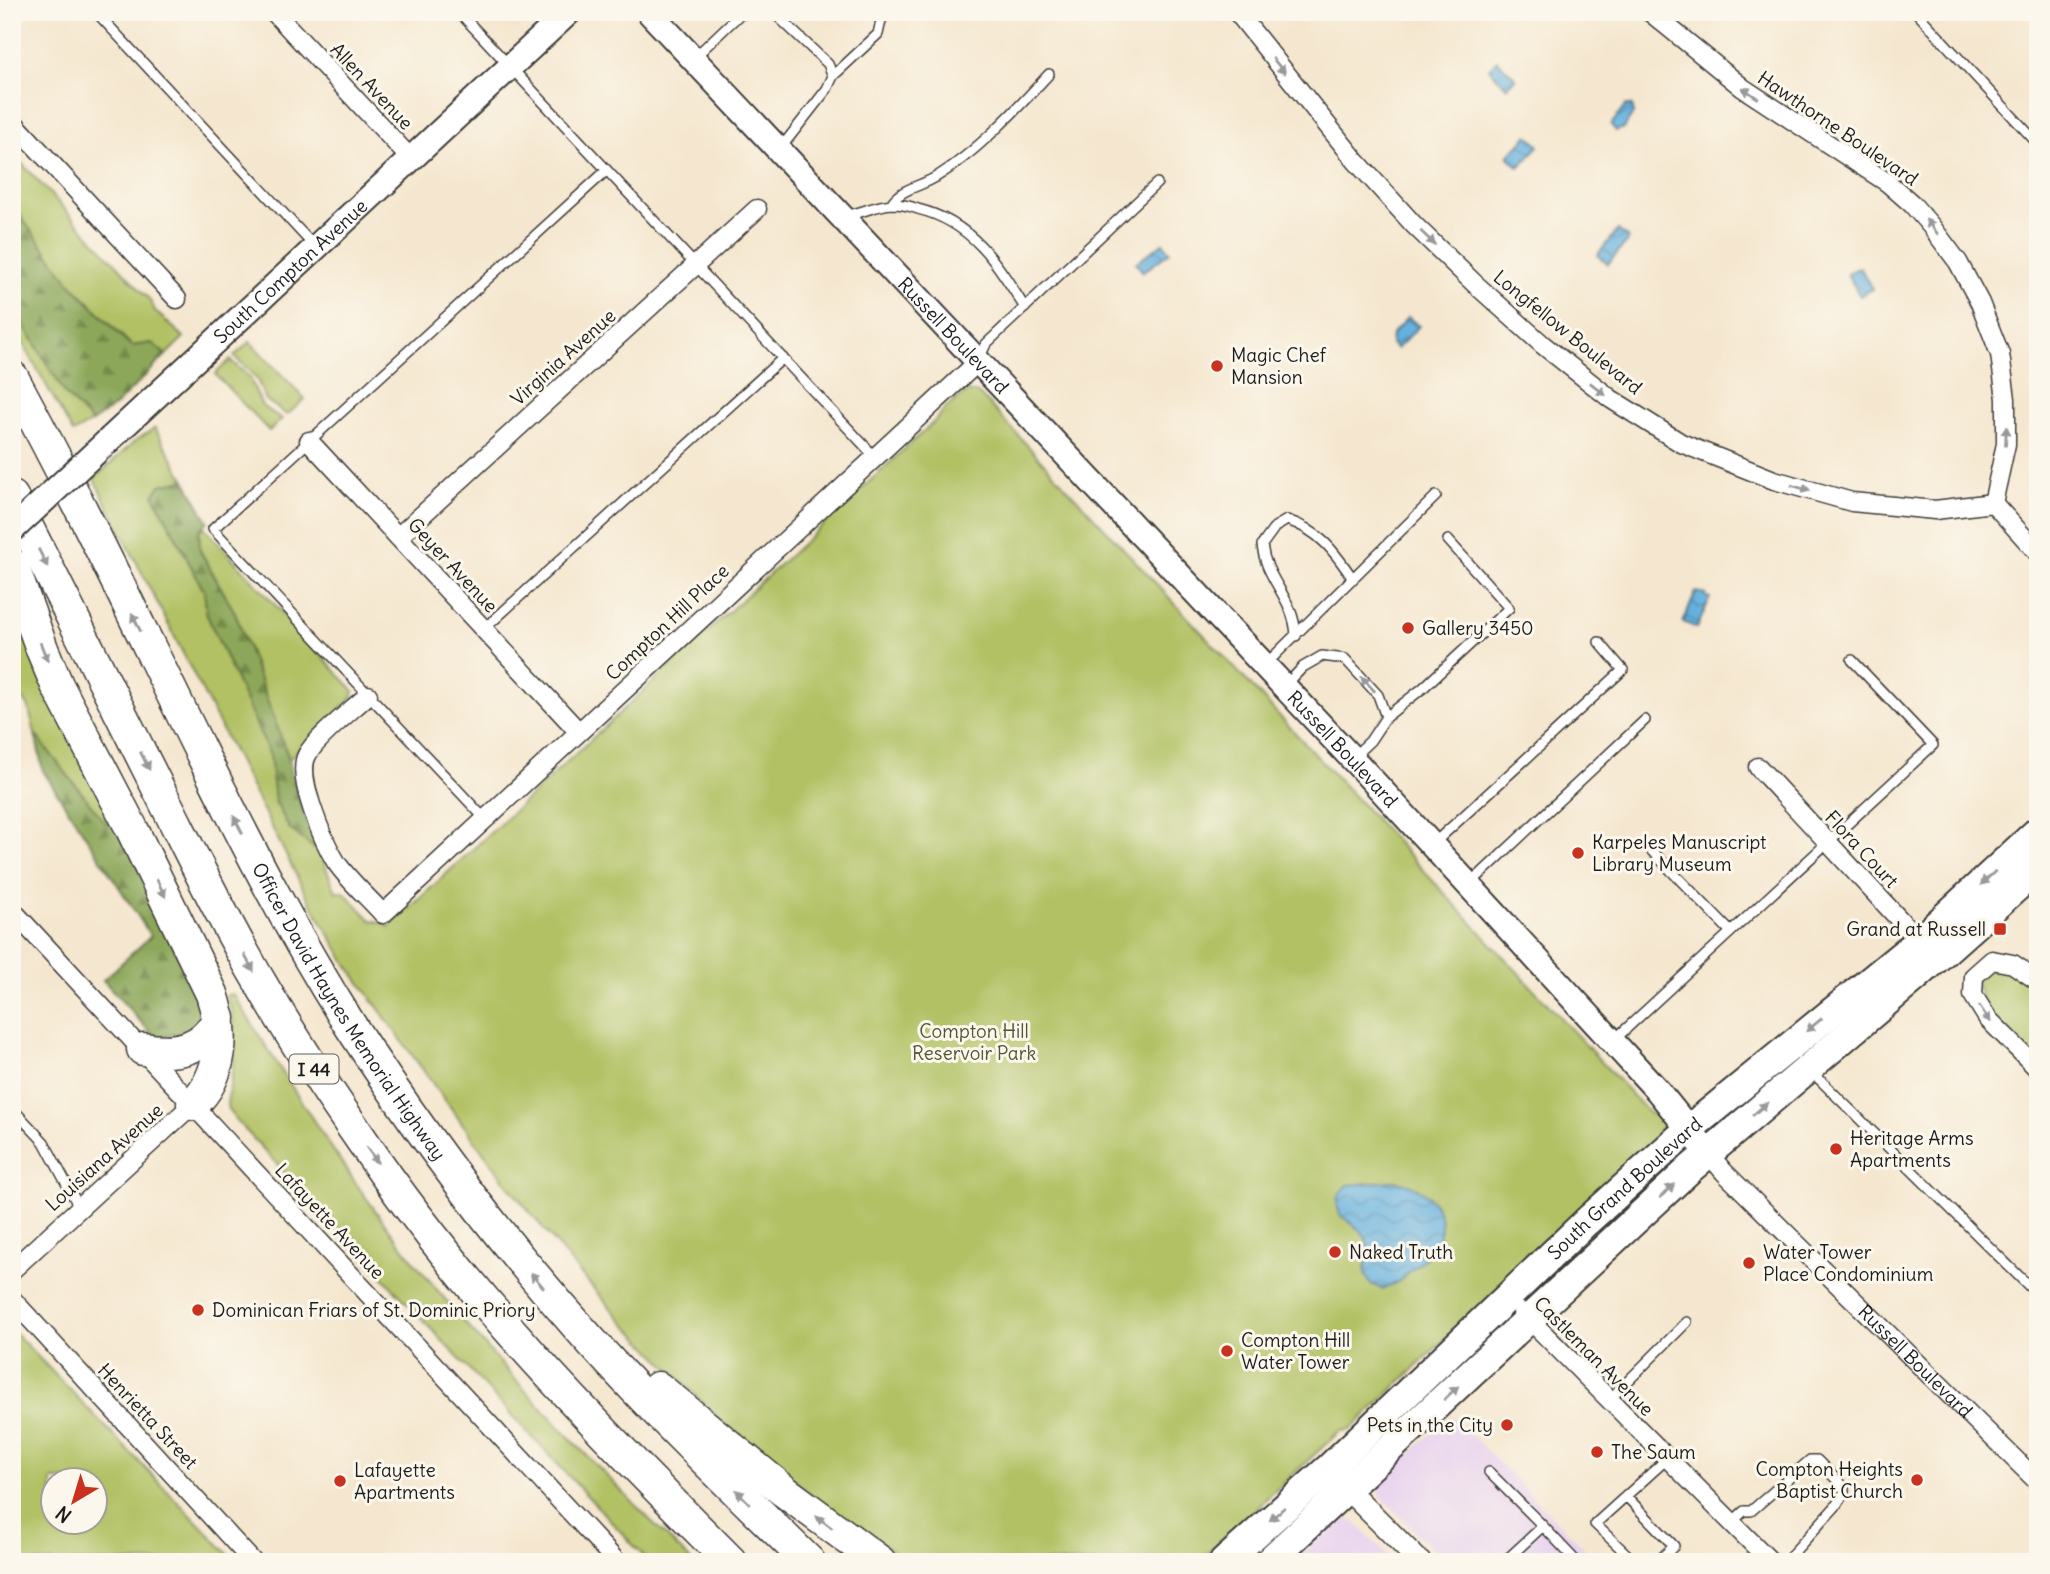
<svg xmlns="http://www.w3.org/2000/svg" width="2050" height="1574" font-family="Delius,sans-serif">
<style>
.built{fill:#e8d2ee}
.green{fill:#b1c164;stroke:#666e40;stroke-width:2;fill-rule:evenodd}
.forest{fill:url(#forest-firs);stroke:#54623b;stroke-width:2}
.water{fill:url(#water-waves);stroke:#40667c;stroke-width:2}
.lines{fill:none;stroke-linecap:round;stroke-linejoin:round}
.service-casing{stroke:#3d3a37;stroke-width:12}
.minor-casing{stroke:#3d3a37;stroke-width:21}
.tertiary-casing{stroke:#3d3a37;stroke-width:24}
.secondary-casing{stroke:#3d3a37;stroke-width:28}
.primary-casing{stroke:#3d3a37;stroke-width:32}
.motorway-casing{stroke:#3d3a37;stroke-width:35}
.service{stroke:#fff;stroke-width:9}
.minor{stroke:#fff;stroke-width:18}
.tertiary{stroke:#fff;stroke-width:21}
.secondary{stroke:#fff;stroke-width:24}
.primary{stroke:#fff;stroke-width:28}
.motorway{stroke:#fff;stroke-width:32}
.secondary-bridge-casing{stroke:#3d3a37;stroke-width:28;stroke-linecap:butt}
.secondary-bridge{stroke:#fff;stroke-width:24}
.oneway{fill:#999}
.poi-dot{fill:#c8321e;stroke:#fbf7ec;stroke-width:2.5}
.labels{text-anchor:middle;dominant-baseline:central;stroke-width:6;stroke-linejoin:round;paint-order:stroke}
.shield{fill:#fbf7ec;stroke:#5f5e5a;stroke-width:2}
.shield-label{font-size:18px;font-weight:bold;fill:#1c1c1c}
.street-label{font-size:19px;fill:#1c1c1c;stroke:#fbf7ec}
.poi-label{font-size:19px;fill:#1c1c1c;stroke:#fbf7ec;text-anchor:start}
.park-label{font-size:19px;fill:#505635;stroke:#fbf7ec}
</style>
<defs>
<pattern id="forest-firs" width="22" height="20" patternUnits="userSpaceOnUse" patternTransform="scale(1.75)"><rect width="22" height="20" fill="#8ca75a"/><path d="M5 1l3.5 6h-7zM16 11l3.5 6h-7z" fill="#72874a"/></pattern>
<pattern id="water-waves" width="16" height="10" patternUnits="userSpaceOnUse" patternTransform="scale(1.75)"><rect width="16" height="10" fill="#65b0dd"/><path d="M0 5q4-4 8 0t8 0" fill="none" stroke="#528eb2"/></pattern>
</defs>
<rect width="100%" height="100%" fill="#fbf7ec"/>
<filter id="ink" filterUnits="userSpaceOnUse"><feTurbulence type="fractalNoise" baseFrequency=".0143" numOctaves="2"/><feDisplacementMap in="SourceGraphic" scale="14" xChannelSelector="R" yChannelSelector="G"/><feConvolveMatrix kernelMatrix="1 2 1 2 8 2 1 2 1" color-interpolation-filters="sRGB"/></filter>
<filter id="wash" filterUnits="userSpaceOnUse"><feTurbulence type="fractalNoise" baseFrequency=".00686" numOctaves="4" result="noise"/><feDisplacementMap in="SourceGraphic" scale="28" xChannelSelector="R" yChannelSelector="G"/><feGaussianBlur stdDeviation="1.57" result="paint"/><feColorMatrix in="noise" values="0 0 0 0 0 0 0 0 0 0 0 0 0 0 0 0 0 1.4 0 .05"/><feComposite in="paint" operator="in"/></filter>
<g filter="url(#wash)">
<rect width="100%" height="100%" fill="#f5e7cf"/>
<!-- built -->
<path class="built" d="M1451,1415L1598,1562H1445L1381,1496L1378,1489L1381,1480Z
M1344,1518L1353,1521L1394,1562H1293L1338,1520Z"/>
<!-- green -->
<path class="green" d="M12,153L149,299L156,312L184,337L166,355L152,343L132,346L70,283L12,205Z
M12,305L66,395L92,422L73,433L12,324Z
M250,342L305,399L287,415L266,400L257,379L234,356Z
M230,360L250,378L262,406L282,419L269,431L215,374Z
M967,392L978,393L988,403L1650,1114L1655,1113L1664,1124L1658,1136L1350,1430L1340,1431L1198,1562H910L836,1515L719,1419L617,1315L580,1273L510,1188L436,1088L348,966L311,904L94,479L135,441L155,428L185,480L160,485L154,495L204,591L207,615L270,755L275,801L289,828L320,853L336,892H344L371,920L385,923L389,927L939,417L945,408Z
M203,526L354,691L353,697L289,759L235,613L200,550L199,531Z
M12,590L125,832L104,821L35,734L28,705L12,687Z
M1992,960L2038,981V1069L1988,1019L1974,976Z
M229,994L234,995C294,1091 353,1187 425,1275C507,1376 599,1469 692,1562H649L236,1120L228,1110L227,1104C233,1066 242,1032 226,996Z
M12,1330L236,1562H12ZM52,1480H94V1522H52Z"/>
<!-- forest -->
<path class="forest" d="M12,205L70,283L126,341L132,346L152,343L166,355L116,405L92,422L66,395L12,305Z
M185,480L208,521L199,531L200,551L235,613L289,759C294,792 308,822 320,853L289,828L275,800L270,755L207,615L204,591L154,495L160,485Z
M35,734L104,821L125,832L202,1010C195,1036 181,1033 157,1037L149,1031L103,980L151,936L43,771Z"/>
<!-- water -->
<path class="water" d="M1497,60L1516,78L1507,87L1489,69Z
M1626,105L1632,106L1634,112L1624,128L1616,131L1611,125Z
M1528,135L1539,146L1519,167L1508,156Z
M1618,230L1629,239L1608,264L1597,255Z
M1163,243L1170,252L1143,272L1136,263Z
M1860,267L1872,289L1860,296L1847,274Z
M1408,317L1419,326L1397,349L1391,344L1392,334Z
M1696,592L1706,594L1705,596L1710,598L1697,628L1683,622Z
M1393,1181C1423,1183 1450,1209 1438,1240C1432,1254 1420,1263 1409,1272C1401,1280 1394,1286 1382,1289L1371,1284L1365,1274C1364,1266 1368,1259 1368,1251C1369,1231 1352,1225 1340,1215C1335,1202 1337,1193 1348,1185Z"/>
</g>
<g filter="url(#ink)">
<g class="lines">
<defs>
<path id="service" d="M96,12L315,247
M459,12L875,457
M773,12L828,64L833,76L827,89L780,149
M1916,12L2038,144
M695,57L739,15L750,12
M833,76L878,34L883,12
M891,204C899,189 922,186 936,177C977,152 1017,109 1049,74
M845,216C860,213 877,205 892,204C901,204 910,206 918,209C972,222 997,263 1025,308
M979,359L986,344L1157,183
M484,629L783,358
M1296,636C1294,597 1266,581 1262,545L1275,527L1287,520C1319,530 1335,552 1353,579
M1266,664L1436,496
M1285,686L1303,667L1322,656L1345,659L1378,695L1386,717L1370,741L1353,757
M1386,717L1423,688L1509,608L1448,540
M486,820L213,529L607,170
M1433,844L1623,670L1599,642
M1649,848L1731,932
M1471,883L1645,720
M1614,1040L1933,745L1852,660
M1811,1071L2038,1295
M12,1108L44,1142L79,1207
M1609,1400L1687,1322
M1489,1472L1543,1526
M1626,1496L1674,1546L1657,1562
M1732,1522L1744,1511H1751L1810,1460H1817L1844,1487V1493L1835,1507L1785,1562
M1504,1562L1543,1526L1577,1562
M1635,1562L1595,1524L1668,1458"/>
<g id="minor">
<path d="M274,12L411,159"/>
<path d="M1237,12L1356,161L1414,225L1475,284L1543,345L1611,399L1681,443L1774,480L1852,502L1935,510L1993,503"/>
<path d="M1650,12L1743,88L1888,183L1912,204L1931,226L1958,262L1980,303L2000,354L2006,399V444L1993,503"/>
<path d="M12,121L177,299"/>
<path d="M309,441L579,732"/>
<path d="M1993,503L2038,553"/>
<path d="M398,537L757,209"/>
<path d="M368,695C352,710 316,738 307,755C295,777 324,842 336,862C349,881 368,897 383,914L979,361"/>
<path d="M1758,767L1925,947"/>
<path d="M12,910L617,1562"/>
<path d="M2038,981L2013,964L1992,960L1974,976L1973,995L1988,1019L2038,1069"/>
<path id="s1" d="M1708,1153L1724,1172L2038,1482"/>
<path d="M12,1270L193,1104"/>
<path d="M12,1299L253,1562"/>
<path d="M1522,1312L1771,1562"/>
</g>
<path id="tertiary" d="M1336,1478L1420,1562"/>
<g id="secondary">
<path id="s2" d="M649,12L1361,768L1658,1091L1708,1153"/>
<path id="s3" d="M111,438L569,12"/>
</g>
<g id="primary">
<path id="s4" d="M1224,1562L1328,1469L1586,1222L1689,1129L1919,941L2038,831"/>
<path d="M1268,1562L1691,1168L1918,975L2038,868"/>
</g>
<g id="motorway">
<path id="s5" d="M12,377C79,500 139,627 201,752C247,845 294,937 350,1025C419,1132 496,1235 581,1330C653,1411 732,1486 809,1562"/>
<path d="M12,497C61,594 110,691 158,788C191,853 223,920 261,984C292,1038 327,1090 363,1142C468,1297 599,1430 731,1562"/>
<path d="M12,565L42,649L57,685L131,827L212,994C225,1032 223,1076 193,1104"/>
<path d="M143,1049C175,1054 203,1051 219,1018"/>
<path d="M658,1388L784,1491L880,1562"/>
</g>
</defs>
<!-- service casing -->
<use href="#service" class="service-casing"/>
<!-- minor casing -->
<use href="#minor" class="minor-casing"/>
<!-- tertiary casing -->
<use href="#tertiary" class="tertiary-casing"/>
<!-- secondary casing -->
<use href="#secondary" class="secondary-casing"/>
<!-- primary casing -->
<use href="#primary" class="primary-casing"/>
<!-- motorway casing -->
<use href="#motorway" class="motorway-casing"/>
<!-- service -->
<use href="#service" class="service"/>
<!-- minor -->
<use href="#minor" class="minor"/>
<!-- tertiary -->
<use href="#tertiary" class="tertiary"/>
<!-- secondary -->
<use href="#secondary" class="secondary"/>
<!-- primary -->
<use href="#primary" class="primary"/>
<!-- motorway -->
<use href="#motorway" class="motorway"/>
<defs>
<path id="secondary-bridge" d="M12,530L111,438"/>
</defs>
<!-- secondary-bridge casing -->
<use href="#secondary-bridge" class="secondary-bridge-casing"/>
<!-- secondary-bridge -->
<use href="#secondary-bridge" class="secondary-bridge"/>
</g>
<!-- one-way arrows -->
<defs><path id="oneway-solid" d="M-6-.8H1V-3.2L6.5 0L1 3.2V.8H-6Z" transform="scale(1.75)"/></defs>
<g class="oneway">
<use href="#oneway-solid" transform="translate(1279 66) rotate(51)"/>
<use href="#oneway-solid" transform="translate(1750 93) rotate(-146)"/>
<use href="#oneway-solid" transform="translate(1932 227) rotate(-129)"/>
<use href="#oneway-solid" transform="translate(1428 238) rotate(44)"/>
<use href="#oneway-solid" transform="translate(1598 389) rotate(39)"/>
<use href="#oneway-solid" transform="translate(2006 436) rotate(-87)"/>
<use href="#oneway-solid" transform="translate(1801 488) rotate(16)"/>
<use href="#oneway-solid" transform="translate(43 558) rotate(63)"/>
<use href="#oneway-solid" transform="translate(136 622) rotate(-116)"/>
<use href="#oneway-solid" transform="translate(44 652) rotate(68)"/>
<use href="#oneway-solid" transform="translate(1368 684) rotate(-133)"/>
<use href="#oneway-solid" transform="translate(145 761) rotate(63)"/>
<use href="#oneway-solid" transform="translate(238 825) rotate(-117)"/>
<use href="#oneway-solid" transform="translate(1988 878) rotate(137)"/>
<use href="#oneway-solid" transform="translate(161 888) rotate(64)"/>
<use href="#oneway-solid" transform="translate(249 963) rotate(61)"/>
<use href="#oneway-solid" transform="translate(1985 1014) rotate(55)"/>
<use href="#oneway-solid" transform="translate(1814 1025) rotate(141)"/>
<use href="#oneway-solid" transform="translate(1760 1109) rotate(-41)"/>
<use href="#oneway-solid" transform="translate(372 1155) rotate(54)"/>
<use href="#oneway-solid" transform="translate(1667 1191) rotate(-43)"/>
<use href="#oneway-solid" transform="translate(537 1280) rotate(-131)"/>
<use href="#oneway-solid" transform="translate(1451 1393) rotate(-43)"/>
<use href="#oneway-solid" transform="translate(743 1497) rotate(-135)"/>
<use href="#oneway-solid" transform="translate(1277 1514) rotate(138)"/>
<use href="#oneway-solid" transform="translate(824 1522) rotate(-143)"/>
</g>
</g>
<!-- markers -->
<g class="poi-dot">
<circle cx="1217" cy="366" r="7"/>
<circle cx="1408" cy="628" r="7"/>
<circle cx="1578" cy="853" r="7"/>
<rect x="1993" y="922" width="14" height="14" rx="3.5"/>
<circle cx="1836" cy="1149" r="7"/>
<circle cx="1335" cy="1252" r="7"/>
<circle cx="1749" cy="1263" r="7"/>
<circle cx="198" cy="1310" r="7"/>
<circle cx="1227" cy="1351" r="7"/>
<circle cx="1507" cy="1425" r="7"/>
<circle cx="1597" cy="1452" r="7"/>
<circle cx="1917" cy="1480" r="7"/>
<circle cx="340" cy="1481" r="7"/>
</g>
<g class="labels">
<!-- shield labels -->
<rect class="shield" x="289.5" y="1054.5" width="49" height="29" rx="5"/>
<g class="shield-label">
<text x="314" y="1069">I 44</text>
</g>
<!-- street labels -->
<g class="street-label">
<text transform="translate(372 86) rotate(47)">Allen Avenue</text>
<text transform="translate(1838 128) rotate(34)">Hawthorne Boulevard</text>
<text stroke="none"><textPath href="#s3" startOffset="245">South Compton Avenue</textPath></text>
<text transform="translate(1568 332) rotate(39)">Longfellow Boulevard</text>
<text stroke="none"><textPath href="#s2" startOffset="444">Russell Boulevard</textPath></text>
<text transform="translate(563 357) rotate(-42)">Virginia Avenue</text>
<text transform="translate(453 565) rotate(47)">Geyer Avenue</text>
<text transform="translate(667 622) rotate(-43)">Compton Hill Place</text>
<text stroke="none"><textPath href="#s2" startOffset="1012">Russell Boulevard</textPath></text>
<text transform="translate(1862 849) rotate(47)">Flora Court</text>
<text stroke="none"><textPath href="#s5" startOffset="719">Officer David Haynes Memorial Highway</textPath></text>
<text transform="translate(104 1157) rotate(-42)">Louisiana Avenue</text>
<text stroke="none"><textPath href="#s4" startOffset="548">South Grand Boulevard</textPath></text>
<text transform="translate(330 1221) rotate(47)">Lafayette Avenue</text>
<text transform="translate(1594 1356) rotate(45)">Castleman Avenue</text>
<text stroke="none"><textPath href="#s1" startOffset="294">Russell Boulevard</textPath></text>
<text transform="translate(148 1416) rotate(47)">Henrietta Street</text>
</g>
<!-- poi labels -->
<g class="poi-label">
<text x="1231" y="355">Magic Chef<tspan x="1231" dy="22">Mansion</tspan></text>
<text x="1422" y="628">Gallery 3450</text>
<text x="1592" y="842">Karpeles Manuscript<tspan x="1592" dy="22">Library Museum</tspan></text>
<text x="1986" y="929" text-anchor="end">Grand at Russell</text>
<text x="1850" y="1138">Heritage Arms<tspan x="1850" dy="22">Apartments</tspan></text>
<text x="1349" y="1252">Naked Truth</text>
<text x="1763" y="1252">Water Tower<tspan x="1763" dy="22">Place Condominium</tspan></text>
<text x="212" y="1310">Dominican Friars of St. Dominic Priory</text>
<text x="1241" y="1340">Compton Hill<tspan x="1241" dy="22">Water Tower</tspan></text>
<text x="1493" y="1425" text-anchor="end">Pets in the City</text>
<text x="1611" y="1452">The Saum</text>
<text x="1903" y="1469" text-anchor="end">Compton Heights<tspan x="1903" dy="22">Baptist Church</tspan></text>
<text x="354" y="1470">Lafayette<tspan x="354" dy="22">Apartments</tspan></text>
</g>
<!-- park labels -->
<g class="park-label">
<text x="974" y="1031">Compton Hill<tspan x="974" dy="22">Reservoir Park</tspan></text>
</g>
</g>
<!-- margin -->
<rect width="2050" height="1574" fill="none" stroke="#fbf7ec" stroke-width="42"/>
<!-- north arrow -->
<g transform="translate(74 1501) rotate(218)"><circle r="33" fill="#fbf7ec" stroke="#a29f99" stroke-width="2"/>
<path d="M0-5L12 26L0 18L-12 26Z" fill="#c8321e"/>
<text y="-10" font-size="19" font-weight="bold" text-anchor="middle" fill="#1c1c1c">N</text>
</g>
</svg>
